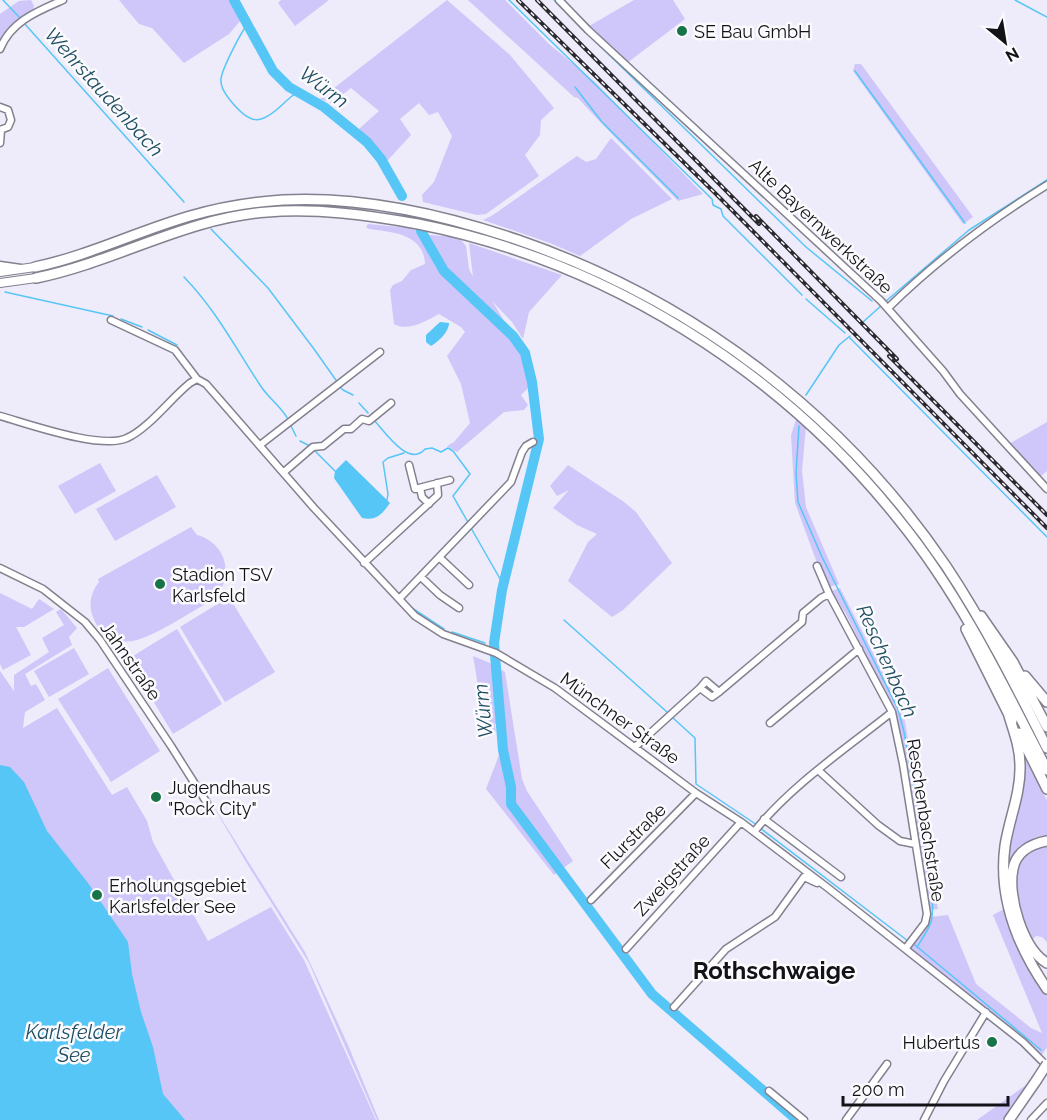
<svg xmlns="http://www.w3.org/2000/svg" width="1047" height="1120" font-family="Raleway,sans-serif">
<style>
.green{fill:#cfc6fa}
.water{fill:#56c6f7}
.lines{fill:none;stroke-linecap:round;stroke-linejoin:round}
.stream{stroke:#56c6f7;stroke-width:1.5}
.river{stroke:#56c6f7;stroke-width:10}
.minor-casing{stroke:#83818e;stroke-width:9}
.major-casing{stroke:#83818e;stroke-width:10}
.highway-casing{stroke:#83818e;stroke-width:12}
.minor{stroke:#fff;stroke-width:6}
.major{stroke:#fff;stroke-width:8}
.highway{stroke:#fff;stroke-width:9}
.rail-casing{stroke:#2b2930;stroke-width:4}
.rail{stroke:#fbfafd;stroke-width:1.5;stroke-dasharray:4.5;stroke-linecap:butt}
.highway-bridge-casing{stroke:#83818e;stroke-width:12;stroke-linecap:butt}
.highway-bridge{stroke:#fff;stroke-width:9}
.poi-dot{fill:#177348;stroke:#fbfafd;stroke-width:2}
.labels{text-anchor:middle;dominant-baseline:central;stroke-width:5;stroke-linejoin:round;paint-order:stroke}
.poi-label{font-size:18px;fill:#131217;stroke:#fbfafd;text-anchor:start}
.street-label{font-size:18px;fill:#131217;stroke:#fbfafd}
.water-label{font-size:20px;font-style:italic;fill:#1f4e62;stroke:#fbfafd}
.district-label{font-size:24px;font-weight:bold;fill:#131217;stroke:#fbfafd}
</style>
<rect width="100%" height="100%" fill="#eeebfa"/>
<!-- green -->
<path class="green" d="M31,0L34,6L33,9L12,24L0,41V14L19,1Z
M119,0H231L241,20L229,34L184,63L152,28L139,24Z
M281,0H329L295,26L278,3Z
M447,0L510,55L554,108L541,120L540,135L525,155L539,176L486,214L477,215L423,202L422,195L434,182L452,136L438,112L429,115L419,103L400,119L411,135L387,161L359,129L379,111L351,88L332,103L320,99Z
M468,0H505L549,44L594,81L703,194L678,201C645,166 610,134 578,98L574,97Z
M634,0H673L685,19L627,63L589,26Z
M855,64H861L973,217L963,224L853,71Z
M611,138L672,199L631,219L580,256L550,243L483,220L493,215L577,156L586,162L596,159Z
M368,224L409,228L430,235L454,237L461,240L466,246L469,269L473,277L469,243L562,275L529,312L523,339L512,322L492,301C505,321 530,364 528,388L521,395L528,405L524,410L504,412L457,452L447,446L454,442L470,423L461,384L447,356L465,332L461,327L439,314C426,321 408,332 394,324L390,290L393,285L402,281L411,270L425,264C424,234 392,232 369,229L366,227Z
M797,417L806,426L802,471L806,507L839,584L829,587L816,560L795,503L791,435Z
M1047,422V471L1040,477L1009,444Z
M100,463L116,491L75,514L58,486Z
M568,465L624,502L636,512L672,563L623,610L612,617L568,581L588,542L597,534L577,525L553,508L569,490L557,496L550,486Z
M157,475L176,507L115,541L96,509Z
M191,527L197,535C227,543 236,579 212,600C193,611 153,637 133,641C116,644 98,633 93,617C88,605 91,592 99,582L98,579Z
M840,588L903,711L938,909L929,910L896,716L846,614L831,591Z
M0,593L32,609L39,599L54,609L24,627H16L31,655L3,670L0,664Z
M229,597L275,672L225,702L180,627Z
M61,609L77,628L69,637L72,645L25,674L31,686L36,684L45,700L25,712L23,728L57,708L112,795L127,787L147,821L153,842L208,941L271,907L304,960L376,1120H0V671L14,691V675L49,652L42,638L64,625L56,612Z
M177,629L222,704L173,734L128,659Z
M74,648L89,674L49,697L34,671Z
M473,656L490,663L505,672L522,779L527,791L573,861L554,875L486,789L499,755L497,724H495L496,732L484,721Z
M108,668L160,751L111,782L58,699Z
M1024,757L1047,800V840L1026,846L1007,878L1009,849L1023,784Z
M209,799L305,952L348,1045L379,1120H377L309,963L246,862Z
M1047,843V942L1042,937L1036,936L1033,939V945C1022,923 1003,872 1026,852C1031,848 1040,846 1047,843Z
M1004,909L1013,937L1023,959L1047,996V1047L1042,1055L909,949L927,925L930,917L948,915L976,984L1031,1028L1042,1033L993,915Z
M1026,1085L1024,1091L1002,1120H977Z"/>
<!-- water -->
<path class="water" d="M440,322L449,323C449,332 438,342 431,346L426,342V335Z
M346,460L390,503C382,514 377,521 362,518L334,478L335,471Z
M0,765L10,767L24,782L47,831L88,883L128,942L132,974L141,1012L153,1047L163,1094L185,1120H0Z"/>
<g class="lines">
<!-- stream -->
<path class="stream" d="M3,0L21,19
M509,0L712,199L713,205L721,209L723,216L802,295
M554,0L564,10
M1015,0L1047,17
M24,23L184,202
M247,25C240,34 222,69 221,79C220,87 225,94 230,100C250,125 260,126 283,104C287,100 292,96 297,92
M593,39L806,247L872,301
M855,71L965,223
M575,87L602,122L678,198
M211,229L268,288L314,349L338,383
M184,277C216,310 235,347 260,385C268,398 282,407 289,421
M5,292L113,316
M806,299L845,333
M885,302L969,230L1047,180
M121,319L142,327
M863,322L882,305
M148,330L177,345
M849,337L1047,537
M340,387L343,390L353,395
M806,395L839,345L850,336
M359,403L368,413
M374,420C385,432 409,468 425,449L432,448L441,452L448,448L453,451L470,474L453,496L469,524
M291,426L296,436
M799,426L796,473L798,502L822,557L898,709L904,732L932,893C934,922 932,924 917,947
M300,441L310,446
M313,449L335,471
M387,500L388,494L383,462L388,458L404,453
M471,528L503,584
M412,608L444,629
M564,620L667,712
M452,632L485,643
M492,647L494,648
M673,718L695,738L696,784L757,825
M760,828L908,941
M915,945L1041,1050"/>
<!-- river -->
<path class="river" d="M234,0L273,71L289,87L324,107L367,142L381,159L402,196
M421,231L444,271L513,336L525,353L532,382L539,439L502,590L494,643L503,750L511,787V804L652,994L797,1120"/>
<defs>
<path id="minor" d="M559,0L588,30L881,301L943,371L960,394L1047,489
M0,49C11,21 38,11 63,0
M0,107L8,110L11,120L8,127L0,130
M0,143L1,130
M0,265L21,268
M888,308C937,260 989,221 1047,185
M111,320L175,350L197,379
M0,416C29,424 101,450 127,438C148,429 171,398 190,383L197,379L206,384L314,508L415,616L443,634L496,653L555,688L696,793L741,822L828,888L1023,1042L1047,1066
M260,445L380,352
M409,465L415,489L450,480
M284,472L313,447L323,446L344,429H351L362,419L369,421L391,403
M420,488L422,497L429,504
M439,557L469,585
M364,563L438,495L437,483
M817,566L829,594L892,712L903,764L927,914L925,923L906,948
M0,568L43,589L85,622L100,640L171,746L207,803
M421,577L440,595L459,608
M399,599L511,482L522,452L526,446L533,442
M700,688L706,681L719,692
M770,723L859,649
M635,747L700,688L712,697L719,692L802,622L803,613L821,598L829,594
M818,770L878,825L900,841L915,844
M764,819L841,877
M754,832C790,786 847,748 892,712
M591,900L696,793
M626,949L741,822
M674,1007L726,949L775,917L804,877L817,883
M769,1091L804,1120
M846,1120L887,1064
M924,1120L944,1081L986,1012
M1031,1120L1047,1103"/>
<path id="major" d="M0,272L35,267
M0,283L36,278"/>
<path id="highway" d="M35,267C88,256 138,231 190,216C221,207 251,202 283,200C360,196 445,215 518,240C692,300 842,413 946,566C984,623 1016,686 1047,748
M36,278C115,262 186,218 267,212C317,208 368,215 418,224C606,261 780,370 899,520C960,595 1003,684 1047,770
M981,616L1013,662L1047,727
M966,629L1012,721
M1025,676L1047,702
M1009,716C1014,732 1020,748 1020,765C1021,793 1009,819 1005,846C998,898 1018,947 1047,989
M1019,733L1047,789
M1047,841C1031,844 1016,852 1013,869C1007,896 1023,949 1047,963
M1009,1120L1036,1081"/>
</defs>
<!-- minor casing -->
<use href="#minor" class="minor-casing"/>
<!-- major casing -->
<use href="#major" class="major-casing"/>
<!-- highway casing -->
<use href="#highway" class="highway-casing"/>
<!-- minor -->
<use href="#minor" class="minor"/>
<!-- major -->
<use href="#major" class="major"/>
<!-- highway -->
<use href="#highway" class="highway"/>
<defs>
<path id="rail" d="M518,0L716,194L1047,528
M537,0L759,224
M756,216L897,359
M889,356L1047,515"/>
</defs>
<!-- rail casing -->
<use href="#rail" class="rail-casing"/>
<!-- rail -->
<use href="#rail" class="rail"/>
<defs>
<path id="highway-bridge" d="M1036,1081L1047,1064"/>
</defs>
<!-- highway-bridge casing -->
<use href="#highway-bridge" class="highway-bridge-casing"/>
<!-- highway-bridge -->
<use href="#highway-bridge" class="highway-bridge"/>
</g>
<!-- markers -->
<g class="poi-dot">
<circle cx="682" cy="31" r="6"/>
<circle cx="160" cy="584" r="6"/>
<circle cx="156" cy="797" r="6"/>
<circle cx="97" cy="895" r="6"/>
<circle cx="992" cy="1042" r="6"/>
</g>
<g class="labels">
<!-- poi labels -->
<g class="poi-label">
<text x="694" y="31">SE Bau GmbH</text>
<text x="172" y="574">Stadion TSV<tspan x="172" dy="21">Karlsfeld</tspan></text>
<text x="168" y="787">Jugendhaus<tspan x="168" dy="21">"Rock City"</tspan></text>
<text x="109" y="885">Erholungsgebiet<tspan x="109" dy="21">Karlsfelder See</tspan></text>
<text x="980" y="1042" text-anchor="end">Hubertus</text>
</g>
<!-- street labels -->
<g class="street-label">
<text transform="translate(821 226) rotate(43)">Alte Bayernwerkstraße</text>
<text transform="translate(131 661) rotate(55)">Jahnstraße</text>
<text transform="translate(620 718) rotate(36)">Münchner Straße</text>
<text transform="translate(926 820) rotate(81)">Reschenbachstraße</text>
<text transform="translate(633 836) rotate(-45)">Flurstraße</text>
<text transform="translate(672 875) rotate(-48)">Zweigstraße</text>
</g>
<!-- water labels -->
<g class="water-label">
<text transform="translate(324 87) rotate(37)">Würm</text>
<text transform="translate(104 92) rotate(48)">Wehrstaudenbach</text>
<text transform="translate(887 661) rotate(66)">Reschenbach</text>
<text transform="translate(483 711) rotate(-96)">Würm</text>
<text x="74" y="1032">Karlsfelder<tspan x="74" dy="23">See</tspan></text>
</g>
<!-- district labels -->
<g class="district-label">
<text x="774" y="970">Rothschwaige</text>
</g>
</g>
<!-- north arrow -->
<g transform="translate(1005 42) rotate(150)" stroke="#fbfafd" stroke-width="4.5" paint-order="stroke">
<path d="M0-4.5L10 22L0 15L-10 22Z" fill="#131217"/>
<text y="-9" font-size="16" font-weight="bold" text-anchor="middle" fill="#131217">N</text>
</g>
<!-- scale -->
<path d="M843 1096v9h165v-9" fill="none" stroke="#131217" stroke-width="3"/>
<text x="852" y="1096" font-size="18" fill="#131217" stroke="#fbfafd" stroke-width="4.5" paint-order="stroke">200 m</text>
</svg>
